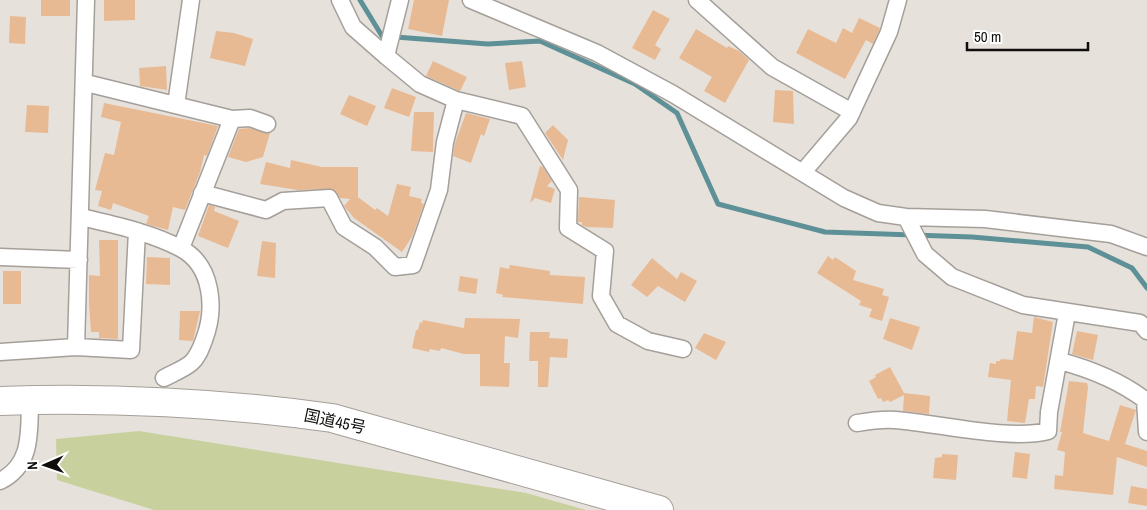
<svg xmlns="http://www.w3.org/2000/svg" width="1147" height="510" font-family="'Archivo Narrow','Noto Sans JP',sans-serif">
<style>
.green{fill:#c8d19e}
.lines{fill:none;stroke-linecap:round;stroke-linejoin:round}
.stream{stroke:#5d9097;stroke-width:5}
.building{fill:#e8ba93}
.street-casing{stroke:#a59f9a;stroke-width:19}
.highway-casing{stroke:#a59f9a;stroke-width:30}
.street{stroke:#fff;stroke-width:16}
.highway{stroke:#fff;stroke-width:28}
.labels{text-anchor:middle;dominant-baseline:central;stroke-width:4.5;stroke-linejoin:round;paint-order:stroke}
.street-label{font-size:16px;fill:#100e0c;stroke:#fff}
</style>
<rect width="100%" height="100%" fill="#e7e1db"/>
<!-- green -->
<path class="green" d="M139,431L526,493L586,510H154L57,480L56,439Z"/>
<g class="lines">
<!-- stream -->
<path class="stream" d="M360,0L382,36L488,44L540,41L635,84L677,113L718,204L825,232L972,237L1088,247L1132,268L1147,288"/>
</g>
<!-- building -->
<path class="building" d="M41,0H70V16H41Z
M104,0H135V20L104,21Z
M414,0H449L442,36L408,29Z
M653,10L670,19L655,45L661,49L655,60L632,48Z
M10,16L26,17L25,44L9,43Z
M859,18L880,28L873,44L866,40L845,79L796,53L808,29L836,43L843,28L852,33Z
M696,29L727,48L728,46L739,51L749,60L725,103L704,91L712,77L679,58Z
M216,31L234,33L253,39L245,66L210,58Z
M433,61L467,77L460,91L426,76Z
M522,61L526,87L509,90L505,63Z
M166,66L167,90L140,86L139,68Z
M392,88L416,97L409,117L384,108Z
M775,90L793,91L794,124L773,122Z
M349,95L376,106L367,126L340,114Z
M104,103L218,126L207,156L204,155L200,172L185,210L173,207L168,230L146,224L149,216L113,203L111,210L98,206L102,191L95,190L105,153L114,155L121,122L101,117Z
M27,105L49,106L48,133L25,132Z
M414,112H434L433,152L411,151Z
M466,113L490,119L484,136L481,134L471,163L453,156L455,143Z
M553,125L568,140L563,160L545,133Z
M249,128L270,133L263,157L246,162L228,157L239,129Z
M291,160L322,167H358V197L375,210L377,208L388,216L397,184L411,187L409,196L422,199L421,203L424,204L412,237L402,252L354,218L344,206L350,199L340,198L333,189L298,190L260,184L266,162L290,168Z
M540,166L543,167L552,181L547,186L555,189L551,203L535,198L530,203Z
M579,197L615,200L613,228L586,227L582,225V222H578Z
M209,205L215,207L214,211L239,221L228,248L198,236Z
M99,240H118V339L99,338V332H91L89,304V275L100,276Z
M262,241L276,243L275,278L257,276Z
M828,256L833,260L835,257L856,271L853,280L884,289L882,295L889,297L882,321L869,317L872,309L859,305L861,301L817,273Z
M147,257L170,258V285L146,284Z
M652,258L677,279L681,272L697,281L685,302L658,286L647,297L631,285Z
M510,265L550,271V275L585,277L583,304L502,297L503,295L496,293L500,267L509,269Z
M3,271H21V304H3Z
M460,276L478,279L476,294L458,291Z
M180,311H200L193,341L179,340Z
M1034,317L1053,322L1043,387L1036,386L1035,399H1029L1025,423L1007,421L1011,380L988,377L990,363L996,364V361H1000L1001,359L1013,360L1017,331L1032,333Z
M465,318L520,319L518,338L505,336L504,363H510L509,387L480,386V354H464L441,348L440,351L430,349L429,352L412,348L416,330H418L420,322L422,323L423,320L464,328Z
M890,318L920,327L912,350L883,339Z
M1077,331L1098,335L1093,360L1072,354Z
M530,332H550L549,338L568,339L567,358L550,357L548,387H538V361H529Z
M704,333L726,342L716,360L695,348Z
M890,367L904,393L930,396L929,414L903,411L904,395L890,402L888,400L883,402L881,398L878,399L869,381L876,377L875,375Z
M1069,381L1087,383L1088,387L1083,433L1109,441L1120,405L1136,410L1125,444L1147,451V467L1117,457L1113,495L1054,489L1055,475L1063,476L1065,452L1057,450L1062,432H1060Z
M1015,452L1030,454L1027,479L1012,477Z
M942,454L958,455L956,480L933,478L935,458L942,457Z
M1131,486L1147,489V506L1128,503Z"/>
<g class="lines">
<defs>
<path id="street" d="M471,0L597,53L673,94L844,198L878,213L906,217L985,219L1111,234L1147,247
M697,0L772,67L852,112
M386,56L400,0
M86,83L232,119L250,118L267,124
M456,100L522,116L569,190L568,228L605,251L601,296L617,324L648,341L683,349
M176,105L191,0
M803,172L849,118L889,32L898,0
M202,193L266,210L283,201L329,198L344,227L375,247L395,267L413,265L439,190L445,142L456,100L420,84L386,56L353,27L340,0
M81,217C114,225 149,232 180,248C213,265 216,309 204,340C201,348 198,357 191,363C184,369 173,373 164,378
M906,217L925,254L952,277L1023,305L1140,323L1147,331
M181,248L232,119
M0,257L79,260
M76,347L86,0
M0,352L76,347L131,350L137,231
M1060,361C1090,369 1120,381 1145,400L1147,432
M857,423C869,421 883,419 895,420C937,423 1009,441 1048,431L1049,412L1067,313
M0,481C33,465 29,431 30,400"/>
<path id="highway" d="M0,401C107,397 226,403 332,418L659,510"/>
</defs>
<!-- street casing -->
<use href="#street" class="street-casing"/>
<!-- highway casing -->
<use href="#highway" class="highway-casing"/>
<!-- street -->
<use href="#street" class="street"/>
<!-- highway -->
<use href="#highway" class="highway"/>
</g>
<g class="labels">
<!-- street labels -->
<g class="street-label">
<text transform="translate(335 421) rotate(12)">国道45号</text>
</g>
</g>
<!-- north arrow -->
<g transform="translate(45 465) rotate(268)" stroke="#ffffff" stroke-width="4" paint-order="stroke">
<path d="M0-4L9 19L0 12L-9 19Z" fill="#100e0c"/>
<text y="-8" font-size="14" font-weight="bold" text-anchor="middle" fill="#100e0c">N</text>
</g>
<!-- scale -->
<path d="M967 42v8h121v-8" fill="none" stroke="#100e0c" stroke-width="2.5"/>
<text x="974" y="42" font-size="15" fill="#100e0c" stroke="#ffffff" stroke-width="4" paint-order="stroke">50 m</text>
</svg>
